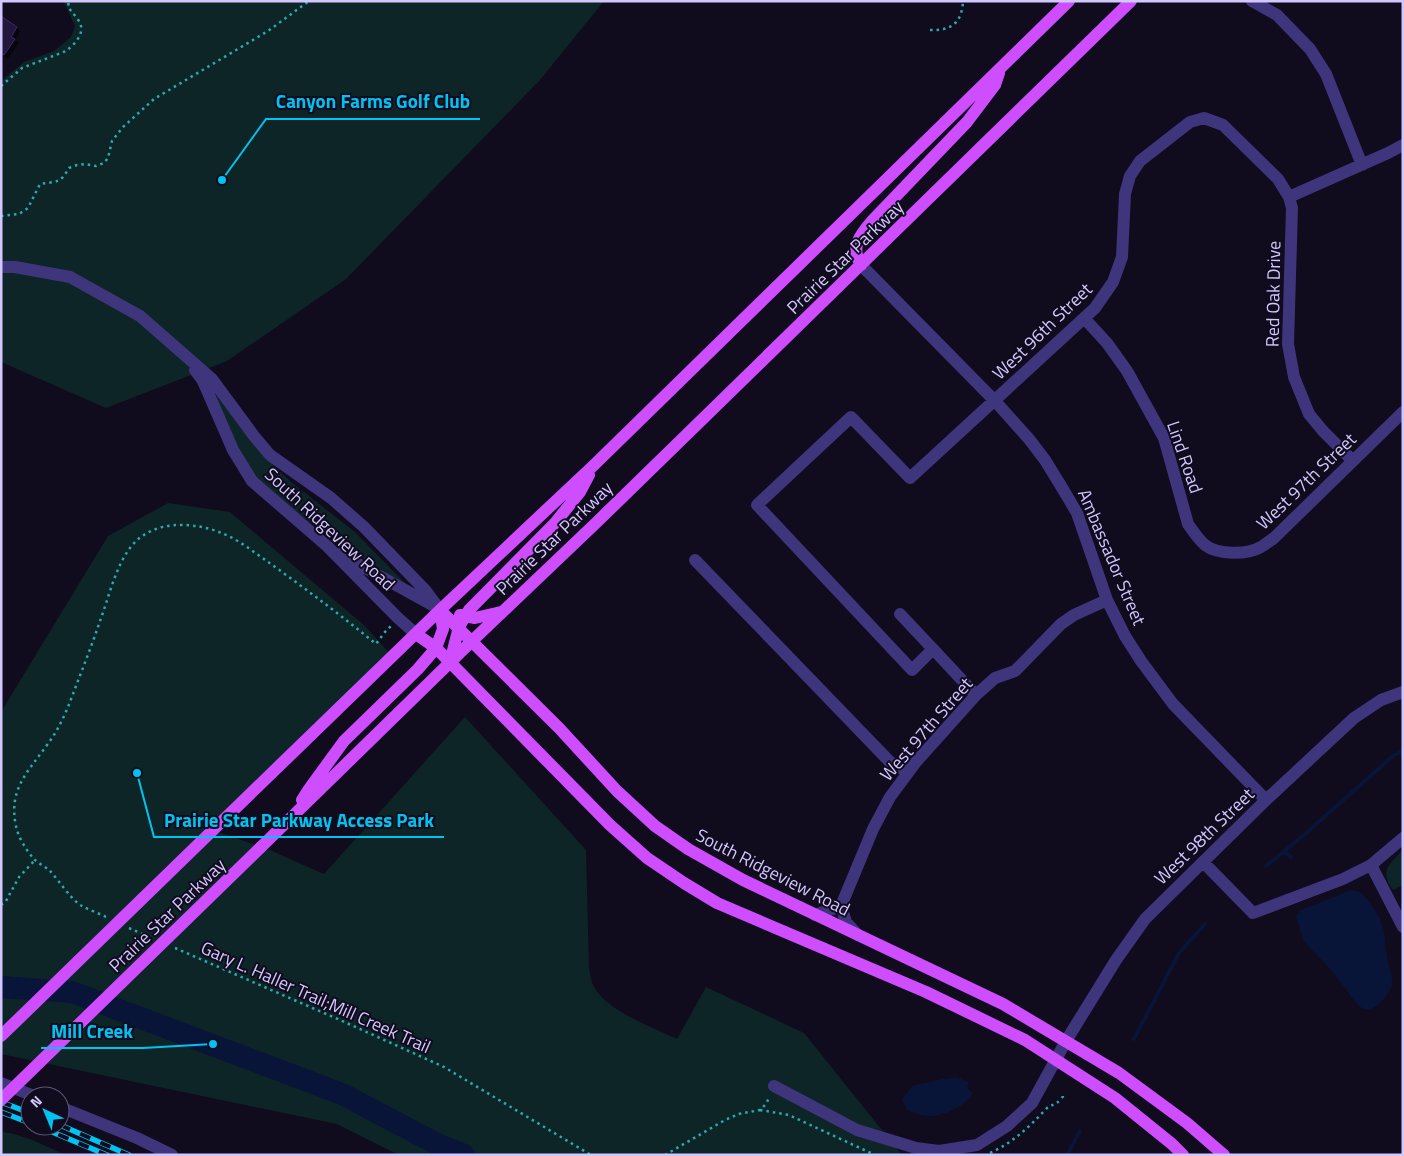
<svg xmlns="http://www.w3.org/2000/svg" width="1404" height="1156" font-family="'Titillium Web',sans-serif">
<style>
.green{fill:#0e2527}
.water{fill:#081539}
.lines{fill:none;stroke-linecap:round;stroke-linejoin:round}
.stream{stroke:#081539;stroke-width:4}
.river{stroke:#081539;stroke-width:22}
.building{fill:#23173e;stroke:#3c286b;filter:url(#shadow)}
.path{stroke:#2aabb0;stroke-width:2.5;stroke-dasharray:2.5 4;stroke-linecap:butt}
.minor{stroke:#3f357d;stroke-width:12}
.major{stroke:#ce4eff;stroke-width:12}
.rail-casing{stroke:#00c3f2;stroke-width:5.5}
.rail{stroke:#100b1d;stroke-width:4;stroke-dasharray:11;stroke-linecap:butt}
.major-bridge{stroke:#ce4eff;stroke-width:12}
.labels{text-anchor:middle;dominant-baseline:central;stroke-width:4;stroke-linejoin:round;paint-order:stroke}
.street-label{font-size:18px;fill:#d3c7ff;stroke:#100b1d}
.leader{fill:none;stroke:#00c3f2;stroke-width:2}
.callout-dot{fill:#00c3f2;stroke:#100b1d;stroke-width:2}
.callout-label{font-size:19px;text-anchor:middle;font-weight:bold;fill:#00c3f2;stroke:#100b1d;stroke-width:4;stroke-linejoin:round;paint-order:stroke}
</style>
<defs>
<filter id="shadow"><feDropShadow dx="3.5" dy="3.5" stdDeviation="0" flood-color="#0009"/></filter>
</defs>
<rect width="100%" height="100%" fill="#100b1d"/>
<!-- green -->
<path class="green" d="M65,1H604L540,80L346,279L227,361L106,408L1,362V81L24,62L54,51L71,37L75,26L64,2Z
M213,388L272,464L291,482L355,532L406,584C373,565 343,546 312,524C289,507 263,489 247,465C232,441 223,413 213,388Z
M168,503L230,512L365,626L393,657L213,830L272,851L324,874L465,717L586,850L589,968C590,975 591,981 594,987C607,1011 652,1027 677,1039L706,987L804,1033L902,1155H399L337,1124L1,1054V712L108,536Z
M1403,850V885L1393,890C1379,871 1389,864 1403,850Z
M1,1131C6,1133 11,1133 17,1135C34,1140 49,1147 65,1155H1Z"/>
<!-- water -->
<path class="water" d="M1351,890C1355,891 1358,891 1361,893C1370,900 1383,921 1384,932C1385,940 1385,947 1387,955C1388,964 1393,976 1392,985C1390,994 1373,1015 1362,1008C1356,1005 1342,983 1336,976C1327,965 1317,955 1307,945L1304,941L1296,917L1299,911Z
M956,1077L969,1082L967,1087L972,1093C969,1105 943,1116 931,1116C924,1117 914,1113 907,1110L902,1099L912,1086L943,1079Z"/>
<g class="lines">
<!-- stream -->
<path class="stream" d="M1284,852L1291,857
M1266,866L1304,835L1394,755L1403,750
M1134,1039L1179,953L1205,924
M1067,1155L1080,1131"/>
<!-- river -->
<path class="river" d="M1,987L72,992L342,1094L439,1145L464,1155"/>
</g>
<!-- building -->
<path class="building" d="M1,16L17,27L11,37L15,39L4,55L1,53Z"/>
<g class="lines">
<!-- path -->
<path class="path" d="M930,30C951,31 962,23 963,1
M1,86L22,68L66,51C74,45 85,34 80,23C77,17 71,12 68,6L69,1
M1,216L19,214L28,208L40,184C57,181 60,184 69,168L77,165L85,164L96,166L104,163L108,158L112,141L123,127L154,99L268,31L309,1
M1,905L6,901L19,877L35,860
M106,917C98,913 89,910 82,906C70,899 59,880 49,870C44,866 38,863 34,859C26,850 18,837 16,826C8,789 28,772 47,745C57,732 64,717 70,702C80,675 91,648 100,621C109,597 115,568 130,548C151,519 194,521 224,534C241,541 256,554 271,564C307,590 342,616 376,644L385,632L391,626
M129,928L151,938
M175,948L340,1020L444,1067L591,1155
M760,1110L789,1115L875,1155
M990,1153C1014,1142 1030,1126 1047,1108C1051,1105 1054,1105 1058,1102C1059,1101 1063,1097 1063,1096
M665,1155L725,1120L739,1114L760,1110L766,1104L770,1096"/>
<!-- minor -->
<path class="minor" d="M1252,1L1277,15L1310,49L1326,74L1362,165
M1289,197L1292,208L1288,344L1294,377L1309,414L1323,431L1353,461
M861,265L995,401L1029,439L1045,460L1061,486L1077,513L1107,600L1125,636L1141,661L1173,704L1266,800
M1,267H15L70,277L140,316L212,379L254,436L270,455L331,498L364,527L426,591L440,610
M1084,318L1107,343L1127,371L1164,438L1188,524C1193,531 1198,539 1205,545C1218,555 1247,555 1261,547C1265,545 1269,541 1274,538L1403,412
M195,370L203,381L233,450L252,481L327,546L398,618L416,634
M340,554L434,606
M695,560L890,762L907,772
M900,614L933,649
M976,695L933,649L912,670L757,505L851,417L910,478L1095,308L1113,282L1122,257L1125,194L1130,176L1140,161L1190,122L1204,118L1223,125L1278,179L1289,197L1388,153L1403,145
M1403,838L1371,865L1403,927
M1203,862L1253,913L1343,879L1371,865
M815,915L841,906
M858,935L846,922L841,906L873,829L890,797L916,762L976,695L995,678L1015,671L1061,624L1074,615L1107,600
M1,1083L34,1096
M774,1086L857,1130L916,1148L939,1151L977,1145L1007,1126L1032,1103L1066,1041L1116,960L1145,919L1266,800L1354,718L1381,700L1403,692
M60,1107L137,1138L172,1155"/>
<!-- major -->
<path class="major" d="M861,265C850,247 860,235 872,221L967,122L995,85L999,73
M440,610L559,728L617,791L655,826L688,849L743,880L1003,1004L1119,1073L1187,1123L1224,1155
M460,615L475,618L501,612
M416,634L436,648L610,825L647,858L684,883L717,903L926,992L1025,1040L1115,1098L1172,1144L1183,1155
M450,662L459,627L469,610L555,523L580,492L589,475
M302,800L309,789L344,741L418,669L436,648L443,629L440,610
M213,830L440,610L593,466L1069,1
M261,847L472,641L598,521L1131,1"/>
<defs>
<path id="rail" d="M1,1102L30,1113
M1,1112L30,1123
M60,1125L129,1155
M38,1126L107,1155"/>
</defs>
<!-- rail casing -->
<use href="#rail" class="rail-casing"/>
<!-- rail -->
<use href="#rail" class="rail"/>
<!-- major-bridge -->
<path class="major-bridge" d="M1,1036L213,830
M1,1100L261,847"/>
</g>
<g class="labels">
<!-- street labels -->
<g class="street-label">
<text transform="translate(845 257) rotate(-44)">Prairie Star Parkway</text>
<text transform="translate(1273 294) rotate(-89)">Red Oak Drive</text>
<text transform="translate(1042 331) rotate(-44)">West 96th Street</text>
<text transform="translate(1185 457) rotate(71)">Lind Road</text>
<text transform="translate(1306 481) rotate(-44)">West 97th Street</text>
<text transform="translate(330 529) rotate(43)">South Ridgeview Road</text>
<text transform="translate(554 538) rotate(-44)">Prairie Star Parkway</text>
<text transform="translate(1112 557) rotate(67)">Ambassador Street</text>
<text transform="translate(926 729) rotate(-49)">West 97th Street</text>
<text transform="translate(1204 836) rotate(-44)">West 98th Street</text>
<text transform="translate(773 872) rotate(27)">South Ridgeview Road</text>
<text transform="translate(167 915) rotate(-44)">Prairie Star Parkway</text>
<text transform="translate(316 997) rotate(24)">Gary L. Haller Trail;Mill Creek Trail</text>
</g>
</g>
<!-- callouts -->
<path class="leader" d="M222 180L266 119H480M137 773L154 837H444M213 1044L143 1048H41"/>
<g class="callout-dot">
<circle cx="222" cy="180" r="5"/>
<circle cx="137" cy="773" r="5"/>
<circle cx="213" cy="1044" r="5"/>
</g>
<g class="callout-label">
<text x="373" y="108">Canyon Farms Golf Club</text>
<text x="299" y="827">Prairie Star Parkway Access Park</text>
<text x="92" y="1038">Mill Creek</text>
</g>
<!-- border -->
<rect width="1404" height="1156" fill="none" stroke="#d3c7ff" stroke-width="5"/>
<!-- north arrow -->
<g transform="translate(45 1111) rotate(316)"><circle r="24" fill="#100b1d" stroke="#5e5677"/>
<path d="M0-4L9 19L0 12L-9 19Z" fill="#00c3f2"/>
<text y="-8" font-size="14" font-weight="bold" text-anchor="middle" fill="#d3c7ff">N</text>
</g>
</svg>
